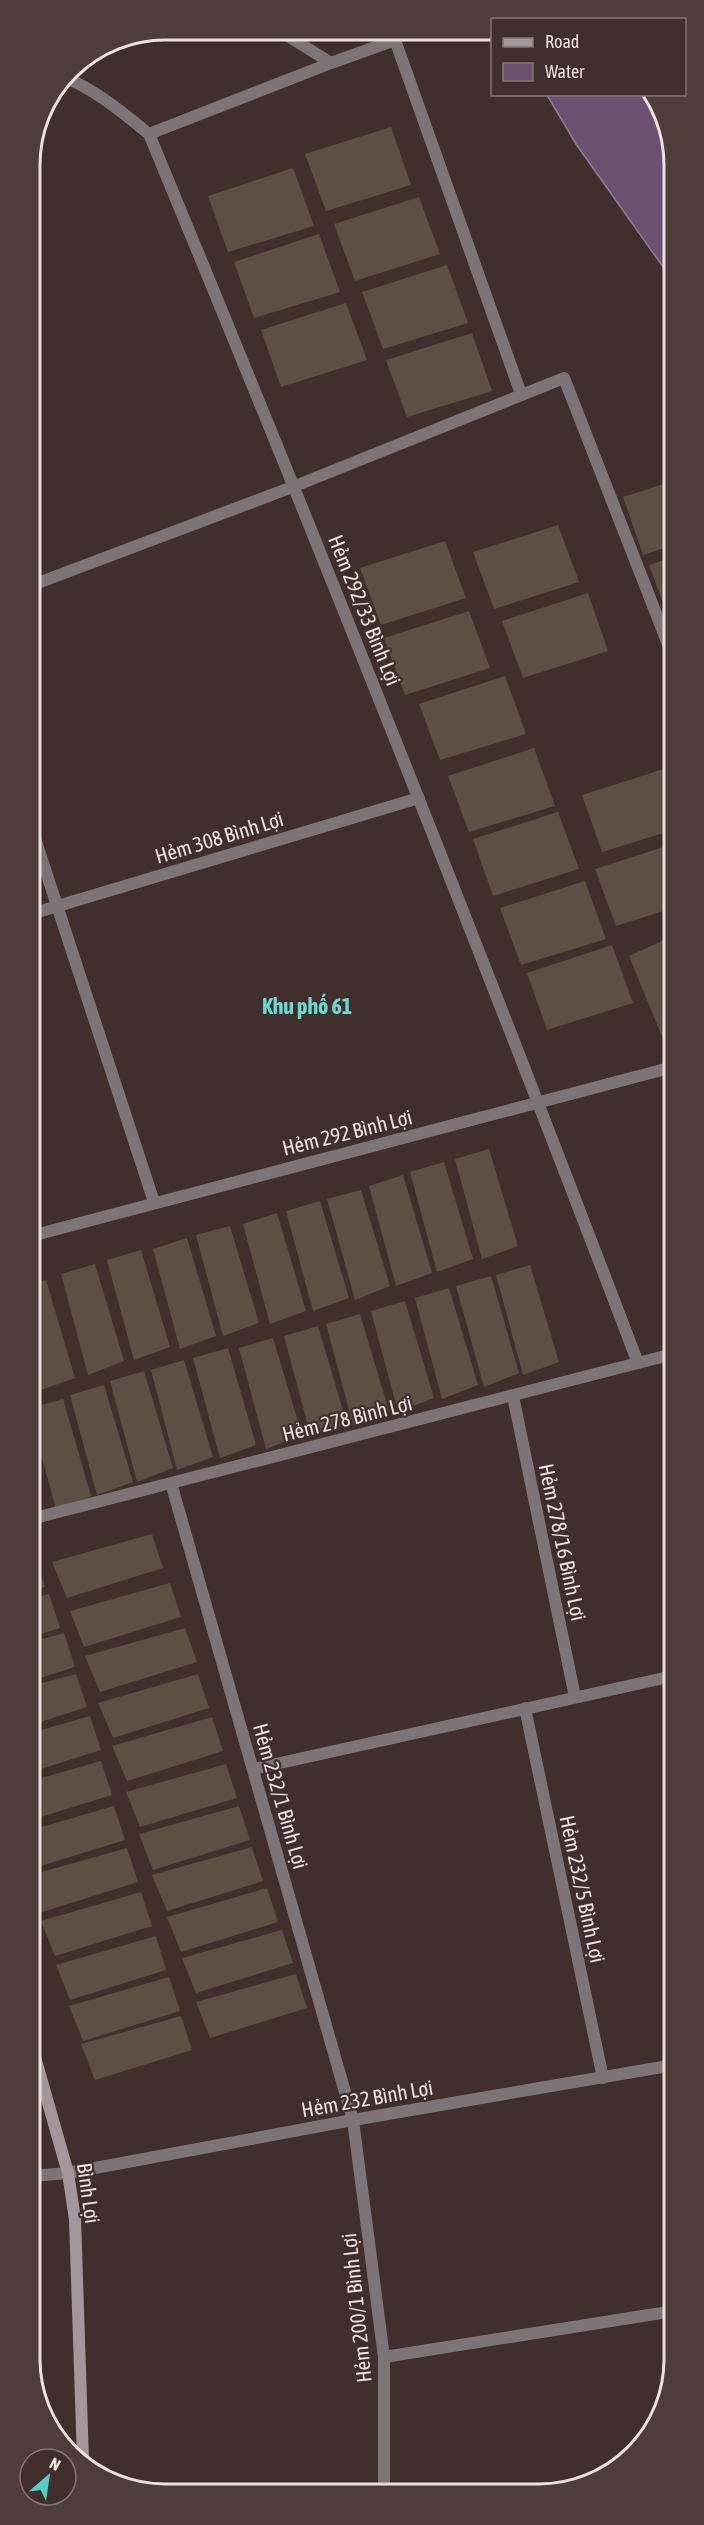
<svg xmlns="http://www.w3.org/2000/svg" width="704" height="2525" font-family="'Asap Condensed',sans-serif">
<style>
.water{fill:#6d5071;stroke:#937b92;stroke-width:1.5}
.building{fill:#5d4f44}
.lines{fill:none;stroke-linecap:round;stroke-linejoin:round}
.street{stroke:#7c7476;stroke-width:12}
.secondary{stroke:#a4979c;stroke-width:12}
.labels{text-anchor:middle;dominant-baseline:central;stroke-width:4.5;stroke-linejoin:round;paint-order:stroke}
.street-label{font-size:21px;fill:#ebe0de;stroke:#402f2d}
.neighbourhood-label{font-size:22px;font-weight:bold;fill:#6dd8d1;stroke:#402f2d}
.rim{fill:none;stroke:#ebe0de;stroke-width:3}
</style>
<rect width="100%" height="100%" fill="#402f2d"/>
<!-- water -->
<path class="water" d="M547,95H649L673,147V281L576,144Z"/>
<!-- building -->
<path class="building" d="M391,127L411,185L326,211L305,154Z
M293,168L314,226L228,252L208,196Z
M419,197L440,254L355,281L334,224Z
M319,234L340,292L254,318L234,262Z
M447,265L468,323L383,349L362,292Z
M346,303L367,360L281,387L261,330Z
M472,333L492,391L407,417L386,360Z
M673,481V545L643,555L623,497Z
M558,525L579,582L494,609L473,552Z
M445,541L466,598L381,625L360,568Z
M673,557V621L670,622L649,565Z
M588,593L608,651L523,678L502,621Z
M469,611L490,668L405,695L384,638Z
M505,676L526,734L440,760L419,704Z
M534,748L555,806L469,832L448,776Z
M667,768L673,785V830L602,852L582,795Z
M558,812L579,869L493,896L473,839Z
M673,844V908L616,926L595,869Z
M585,881L606,939L521,965L500,908Z
M673,936V1034L663,1039L629,956Z
M612,945L633,1003L547,1030L527,973Z
M489,1149L518,1246L482,1259L455,1159Z
M444,1162L473,1259L437,1272L410,1172Z
M403,1175L432,1273L396,1286L369,1186Z
M361,1190L390,1286L355,1300L327,1199Z
M320,1201L349,1298L313,1311L286,1211Z
M277,1213L306,1311L270,1324L243,1224Z
M230,1226L259,1323L223,1336L196,1235Z
M187,1238L216,1336L180,1349L153,1249Z
M141,1250L170,1347L134,1360L107,1260Z
M95,1264L124,1361L88,1375L61,1274Z
M530,1265L559,1362L523,1375L496,1275Z
M491,1276L519,1373L484,1387L456,1286Z
M46,1280L75,1378L38,1391L31,1362V1285Z
M449,1288L478,1385L442,1399L415,1298Z
M405,1301L434,1398L398,1412L371,1311Z
M360,1314L389,1411L353,1425L326,1324Z
M318,1326L347,1424L311,1437L284,1336Z
M273,1338L302,1435L266,1449L239,1348Z
M228,1348L256,1445L220,1458L193,1358Z
M184,1360L213,1457L177,1470L151,1370Z
M144,1371L173,1468L137,1482L110,1381Z
M104,1385L133,1482L97,1495L70,1395Z
M63,1399L91,1496L56,1509L31,1418V1408Z
M152,1534L163,1568L67,1598L52,1562Z
M31,1553H34L45,1587L31,1591Z
M170,1583L181,1617L84,1647L70,1611Z
M49,1594L60,1628L31,1637V1599Z
M185,1628L197,1662L100,1692L85,1656Z
M64,1633L75,1667L31,1681V1642Z
M76,1674L87,1707L31,1725V1686Z
M198,1674L209,1708L113,1738L98,1703Z
M90,1716L101,1750L31,1772V1733Z
M212,1717L223,1751L127,1781L112,1746Z
M101,1761L112,1795L31,1820V1781Z
M226,1764L237,1798L140,1827L126,1792Z
M114,1806L125,1840L31,1869V1830Z
M239,1806L250,1840L153,1870L139,1834Z
M252,1847L263,1881L167,1911L152,1875Z
M127,1848L138,1882L42,1912L31,1886V1875Z
M267,1888L278,1922L181,1952L167,1917Z
M141,1892L152,1926L55,1956L41,1921Z
M282,1930L293,1963L196,1993L182,1958Z
M156,1936L166,1970L70,2000L56,1965Z
M296,1974L307,2008L210,2038L196,2002Z
M169,1977L180,2011L83,2041L69,2006Z
M181,2016L192,2050L95,2080L81,2044Z"/>
<g class="lines">
<!-- street -->
<path class="street" d="M280,31L331,63
M64,77C96,90 123,113 149,134C318,541 481,951 638,1363
M149,134L331,63L395,40L521,394
M30,586L295,486L564,378L673,657
M31,826L154,1202
M31,914L419,798
M31,1236L673,1067
M513,1396L575,1697
M171,1483L353,2120L384,2357V2493
M31,1519L673,1354
M525,1708L603,2078
M253,1769L673,1676
M31,2176L68,2173L353,2120L674,2065
M384,2357L674,2311"/>
<!-- secondary -->
<path class="secondary" d="M31,2043L68,2173L75,2219L83,2460"/>
</g>
<g class="labels">
<!-- street labels -->
<g class="street-label">
<text transform="translate(365 610) rotate(68)">Hẻm 292/33 Bình Lợi</text>
<text transform="translate(219 837) rotate(-17)">Hẻm 308 Bình Lợi</text>
<text transform="translate(347 1132) rotate(-14)">Hẻm 292 Bình Lợi</text>
<text transform="translate(347 1418) rotate(-14)">Hẻm 278 Bình Lợi</text>
<text transform="translate(563 1542) rotate(78)">Hẻm 278/16 Bình Lợi</text>
<text transform="translate(281 1796) rotate(74)">Hẻm 232/1 Bình Lợi</text>
<text transform="translate(583 1889) rotate(78)">Hẻm 232/5 Bình Lợi</text>
<text transform="translate(367 2098) rotate(-10)">Hẻm 232 Bình Lợi</text>
<text transform="translate(89 2193) rotate(82)">Bình Lợi</text>
<text transform="translate(356 2308) rotate(-96)">Hẻm 200/1 Bình Lợi</text>
</g>
<!-- neighbourhood labels -->
<g class="neighbourhood-label">
<text x="307" y="1006">Khu phố 61</text>
</g>
</g>
<!-- crop -->
<path d="M0 0H704V2525H0ZM165 40H539A125 125 0 0 1 664 165V2359A125 125 0 0 1 539 2484H165A125 125 0 0 1 40 2359V165A125 125 0 0 1 165 40Z" fill="#4e3d3b" fill-rule="evenodd"/>
<path class="rim" d="M165 40H539A125 125 0 0 1 664 165V2359A125 125 0 0 1 539 2484H165A125 125 0 0 1 40 2359V165A125 125 0 0 1 165 40Z"/>
<!-- legend -->
<rect x="491" y="18" width="195" height="78" fill="#402f2d" stroke="#847674" stroke-width="1.5"/>
<rect x="503" y="38" width="30" height="9" fill="#a4979c" stroke="#847674" stroke-width="1.5"/>
<text x="545" y="48" font-size="18" fill="#ebe0de">Road</text>
<rect x="503" y="63" width="30" height="18" fill="#6d5071" stroke="#847674" stroke-width="1.5"/>
<text x="545" y="78" font-size="18" fill="#ebe0de">Water</text>
<!-- north arrow -->
<g transform="translate(48 2477) rotate(29)"><circle r="28" fill="#402f2d" stroke="#847674" stroke-width="1.5"/>
<path d="M0-4.5L10 22L0 15L-10 22Z" fill="#55cec6"/>
<text y="-9" font-size="16" font-weight="bold" text-anchor="middle" fill="#ebe0de">N</text>
</g>
</svg>
